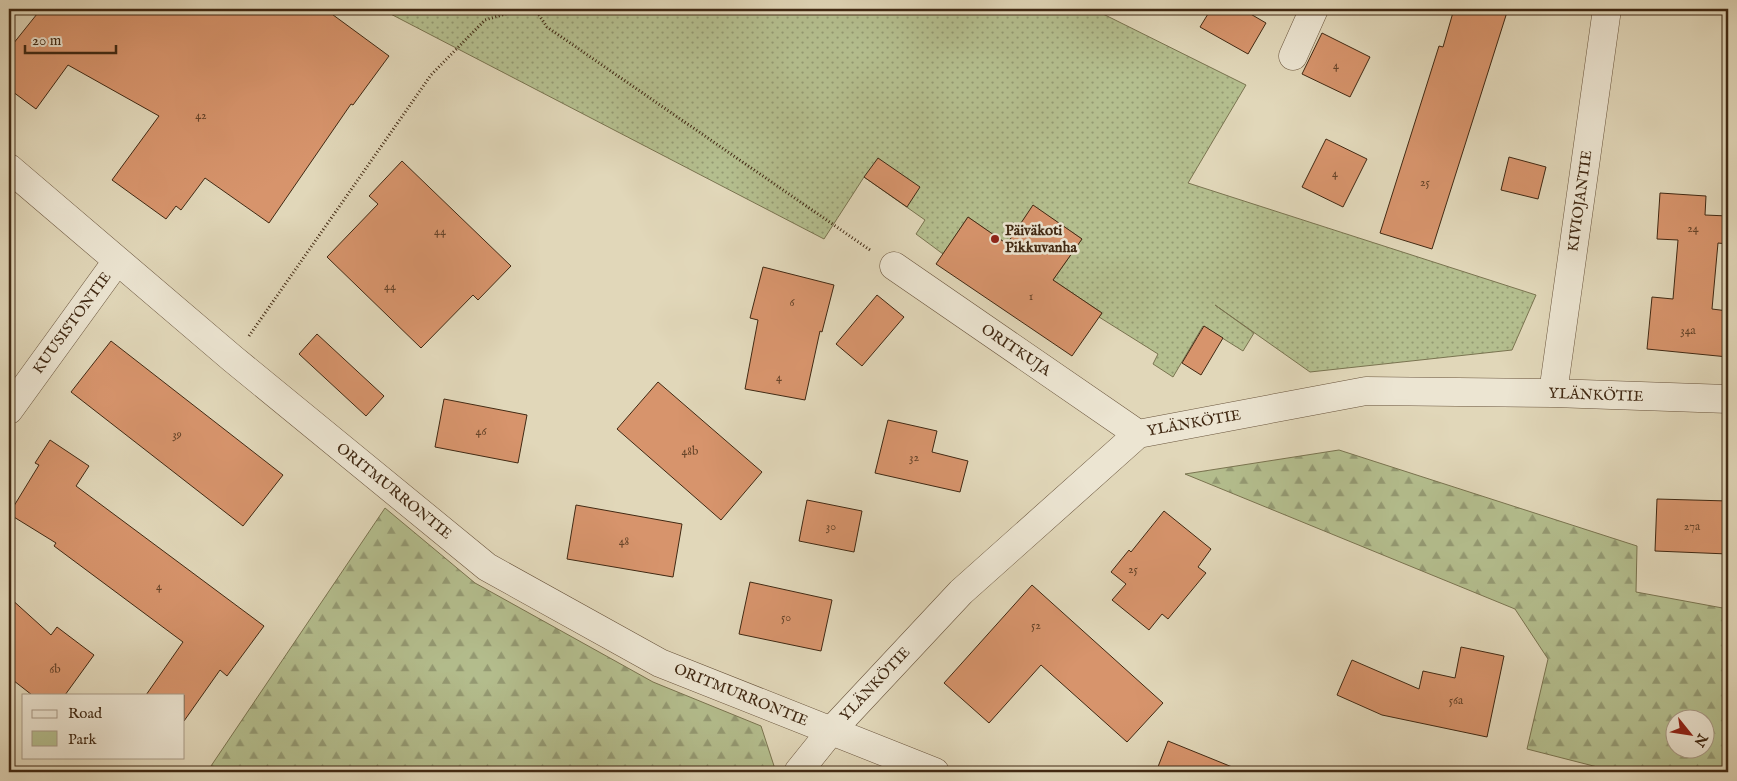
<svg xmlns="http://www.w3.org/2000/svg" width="1737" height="781" font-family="'IM FELL English',serif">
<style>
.green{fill:url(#green-dots);stroke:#7a7450}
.forest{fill:url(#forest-firs);stroke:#7a7450;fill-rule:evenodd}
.building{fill:#d7946c;stroke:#412913}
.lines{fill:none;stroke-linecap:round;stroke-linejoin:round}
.minor-casing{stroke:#69543c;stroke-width:29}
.path{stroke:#412913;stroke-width:3;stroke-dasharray:1 2.5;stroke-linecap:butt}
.minor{stroke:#ece5d2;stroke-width:28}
.poi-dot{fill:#8f2418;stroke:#ece5d2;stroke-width:2}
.labels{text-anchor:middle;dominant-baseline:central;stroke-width:5;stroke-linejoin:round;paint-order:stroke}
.number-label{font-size:12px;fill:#664429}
.street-label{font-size:15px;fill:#412913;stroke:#ece5d2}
.poi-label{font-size:15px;font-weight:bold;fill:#412913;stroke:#ece5d2;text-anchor:start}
</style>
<defs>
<pattern id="green-dots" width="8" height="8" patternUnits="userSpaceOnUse" patternTransform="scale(1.25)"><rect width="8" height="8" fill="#b4be8e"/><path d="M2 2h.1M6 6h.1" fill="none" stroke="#949a73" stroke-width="1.8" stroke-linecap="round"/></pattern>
<pattern id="forest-firs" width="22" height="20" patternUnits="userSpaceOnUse" patternTransform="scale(1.25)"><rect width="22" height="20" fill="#b4be8e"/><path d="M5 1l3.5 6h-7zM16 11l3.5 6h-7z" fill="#949a73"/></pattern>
</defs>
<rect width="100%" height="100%" fill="#e1d7b9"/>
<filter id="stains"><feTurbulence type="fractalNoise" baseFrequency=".004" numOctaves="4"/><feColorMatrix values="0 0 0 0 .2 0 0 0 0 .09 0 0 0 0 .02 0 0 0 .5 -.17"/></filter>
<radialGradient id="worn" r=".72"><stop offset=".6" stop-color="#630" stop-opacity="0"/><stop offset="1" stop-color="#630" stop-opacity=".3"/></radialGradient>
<!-- green -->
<path class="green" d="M381,9H1093L1246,85L1188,183L1536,295L1512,350L1310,372L1215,305L1254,333L1243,351L1203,326L1173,377L1153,364L1158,354L1099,317L1102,313L1053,280L1082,239L1033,206L1007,244L968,217L943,254L916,234L925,220L864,177L824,239Z"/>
<!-- forest -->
<path class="forest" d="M1339,450L1637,546L1636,592L1728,609V772H1617L1527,749L1548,659L1515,609L1185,474ZM1674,718H1704V748H1674Z
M385,508L475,583L653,682L761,726L776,772H220L211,766Z"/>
<!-- building -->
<path class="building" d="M41,9H325L389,56L353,105L351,104L269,223L205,178L181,210L176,206L166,219L112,180L159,116L68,65L36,109L9,89V49Z
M1211,9H1242L1266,23L1248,54L1200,27Z
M1454,9H1508L1432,249L1380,233L1439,46L1443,47Z
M1322,33L1370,57L1350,97L1302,74Z
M1326,139L1367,159L1343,207L1302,187Z
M1509,157L1546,167L1538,199L1501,190Z
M878,158L920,187L907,207L864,177Z
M402,161L511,266L478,300L473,295L421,348L327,257L378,204L369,196Z
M1660,193L1706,196L1705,215L1728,216V244L1718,243L1712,309L1728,311V357L1647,349L1652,297L1673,299L1678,240L1657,239Z
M1033,205L1082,239L1053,280L1102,313L1072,356L936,264L968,217L1007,244Z
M763,267L834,285L822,332L820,331L805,400L745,389L758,320L750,318Z
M877,295L904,317L862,366L836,344Z
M1204,326L1223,338L1201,375L1182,363Z
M317,334L384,396L366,416L299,354Z
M111,341L283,475L243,526L71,392Z
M658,382L762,472L721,520L617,429Z
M444,399L527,415L518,463L435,447Z
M888,420L937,431L932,452L968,461L960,492L875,473Z
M50,440L89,466L76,486L264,626L227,676L220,670L184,721V695H146L183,642L54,546L56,543L9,514L39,465L35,463Z
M1657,499L1728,501V554L1655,551Z
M807,500L862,511L854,552L799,541Z
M576,505L682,524L673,577L567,559Z
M1164,511L1211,549L1198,567L1206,573L1168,619L1162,614L1149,630L1112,600L1126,584L1111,572L1129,550L1131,552Z
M750,582L832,600L821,651L739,634Z
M1032,585L1163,703L1127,742L1041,665L989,723L944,683Z
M9,597L51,635L57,627L94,655L65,695H32L9,677Z
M1461,647L1504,656L1487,737L1382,715L1337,695L1352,660L1419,689L1423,671L1455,678Z
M1168,741L1242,771V772H1156Z"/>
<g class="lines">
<defs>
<path id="minor" d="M1293,56L1314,9
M9,168L233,359L487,567L660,663L935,772
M894,266L1138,434
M1553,393L1607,9
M9,410L117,261
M798,772L831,731L961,592L1138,434L1366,391L1553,393L1728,399"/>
</defs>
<!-- minor casing -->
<use href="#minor" class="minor-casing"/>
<!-- path -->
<path class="path" d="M535,9L547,27L870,250
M249,336L431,75L485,20L522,9"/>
<!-- minor -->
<use href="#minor" class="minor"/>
</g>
<!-- markers -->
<circle class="poi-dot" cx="995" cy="239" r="5"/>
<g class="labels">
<!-- number labels -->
<g class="number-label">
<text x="1336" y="65">4</text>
<text x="201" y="115">42</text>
<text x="1335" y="173">4</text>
<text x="1425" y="182">25</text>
<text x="1693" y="228">24</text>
<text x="440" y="231">44</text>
<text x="390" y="286">44</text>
<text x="1031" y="296">1</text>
<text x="792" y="302">6</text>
<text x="1688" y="330">34a</text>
<text x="779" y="377">4</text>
<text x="481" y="431">46</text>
<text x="177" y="434">39</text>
<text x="690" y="451">48b</text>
<text x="914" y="457">32</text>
<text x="831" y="526">30</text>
<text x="1692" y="526">27a</text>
<text x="624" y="541">48</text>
<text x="1133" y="569">25</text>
<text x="159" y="586">4</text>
<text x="786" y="617">50</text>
<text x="1036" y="625">52</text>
<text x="55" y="669">6b</text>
<text x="1456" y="700">56a</text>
</g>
<!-- street labels -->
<g class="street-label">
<text transform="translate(1580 201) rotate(-82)">KIVIOJANTIE</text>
<text transform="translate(72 323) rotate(-54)">KUUSISTONTIE</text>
<text transform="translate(1016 350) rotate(34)">ORITKUJA</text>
<text transform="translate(1596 395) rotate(2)">YLÄNKÖTIE</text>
<text transform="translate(1194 423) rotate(-10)">YLÄNKÖTIE</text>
<text transform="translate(394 491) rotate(39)">ORITMURRONTIE</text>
<text transform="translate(875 684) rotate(-47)">YLÄNKÖTIE</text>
<text transform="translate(741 695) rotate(22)">ORITMURRONTIE</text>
</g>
<!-- poi labels -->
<g class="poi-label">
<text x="1005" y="230">Päiväkoti<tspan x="1005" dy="17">Pikkuvanha</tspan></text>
</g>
</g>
<!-- margin -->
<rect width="1737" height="781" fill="none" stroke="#e1d7b9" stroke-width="30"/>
<rect x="10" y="10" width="1717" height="761" fill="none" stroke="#412913" stroke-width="2.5"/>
<rect x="15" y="15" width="1707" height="751" fill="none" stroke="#412913"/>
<!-- legend -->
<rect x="22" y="694" width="162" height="65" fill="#ece5d2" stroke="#a89a86"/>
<rect x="32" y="710" width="25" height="8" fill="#ece5d2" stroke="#a89a86"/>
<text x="68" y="718" font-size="15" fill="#412913">Road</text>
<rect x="32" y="731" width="25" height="15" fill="#b4be8e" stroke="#a89a86"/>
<text x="68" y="744" font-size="15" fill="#412913">Park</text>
<!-- north arrow -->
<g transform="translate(1690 734) rotate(120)"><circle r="24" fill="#ece5d2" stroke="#a89a86"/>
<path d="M0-4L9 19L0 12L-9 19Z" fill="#8f2418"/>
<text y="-8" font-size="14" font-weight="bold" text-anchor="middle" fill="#412913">N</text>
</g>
<!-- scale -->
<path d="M25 45v8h91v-8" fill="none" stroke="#412913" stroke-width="2.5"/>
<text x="32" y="45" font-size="15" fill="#412913" stroke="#ece5d2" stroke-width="4" paint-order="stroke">20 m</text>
<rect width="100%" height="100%" filter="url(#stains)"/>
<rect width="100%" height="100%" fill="url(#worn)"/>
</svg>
